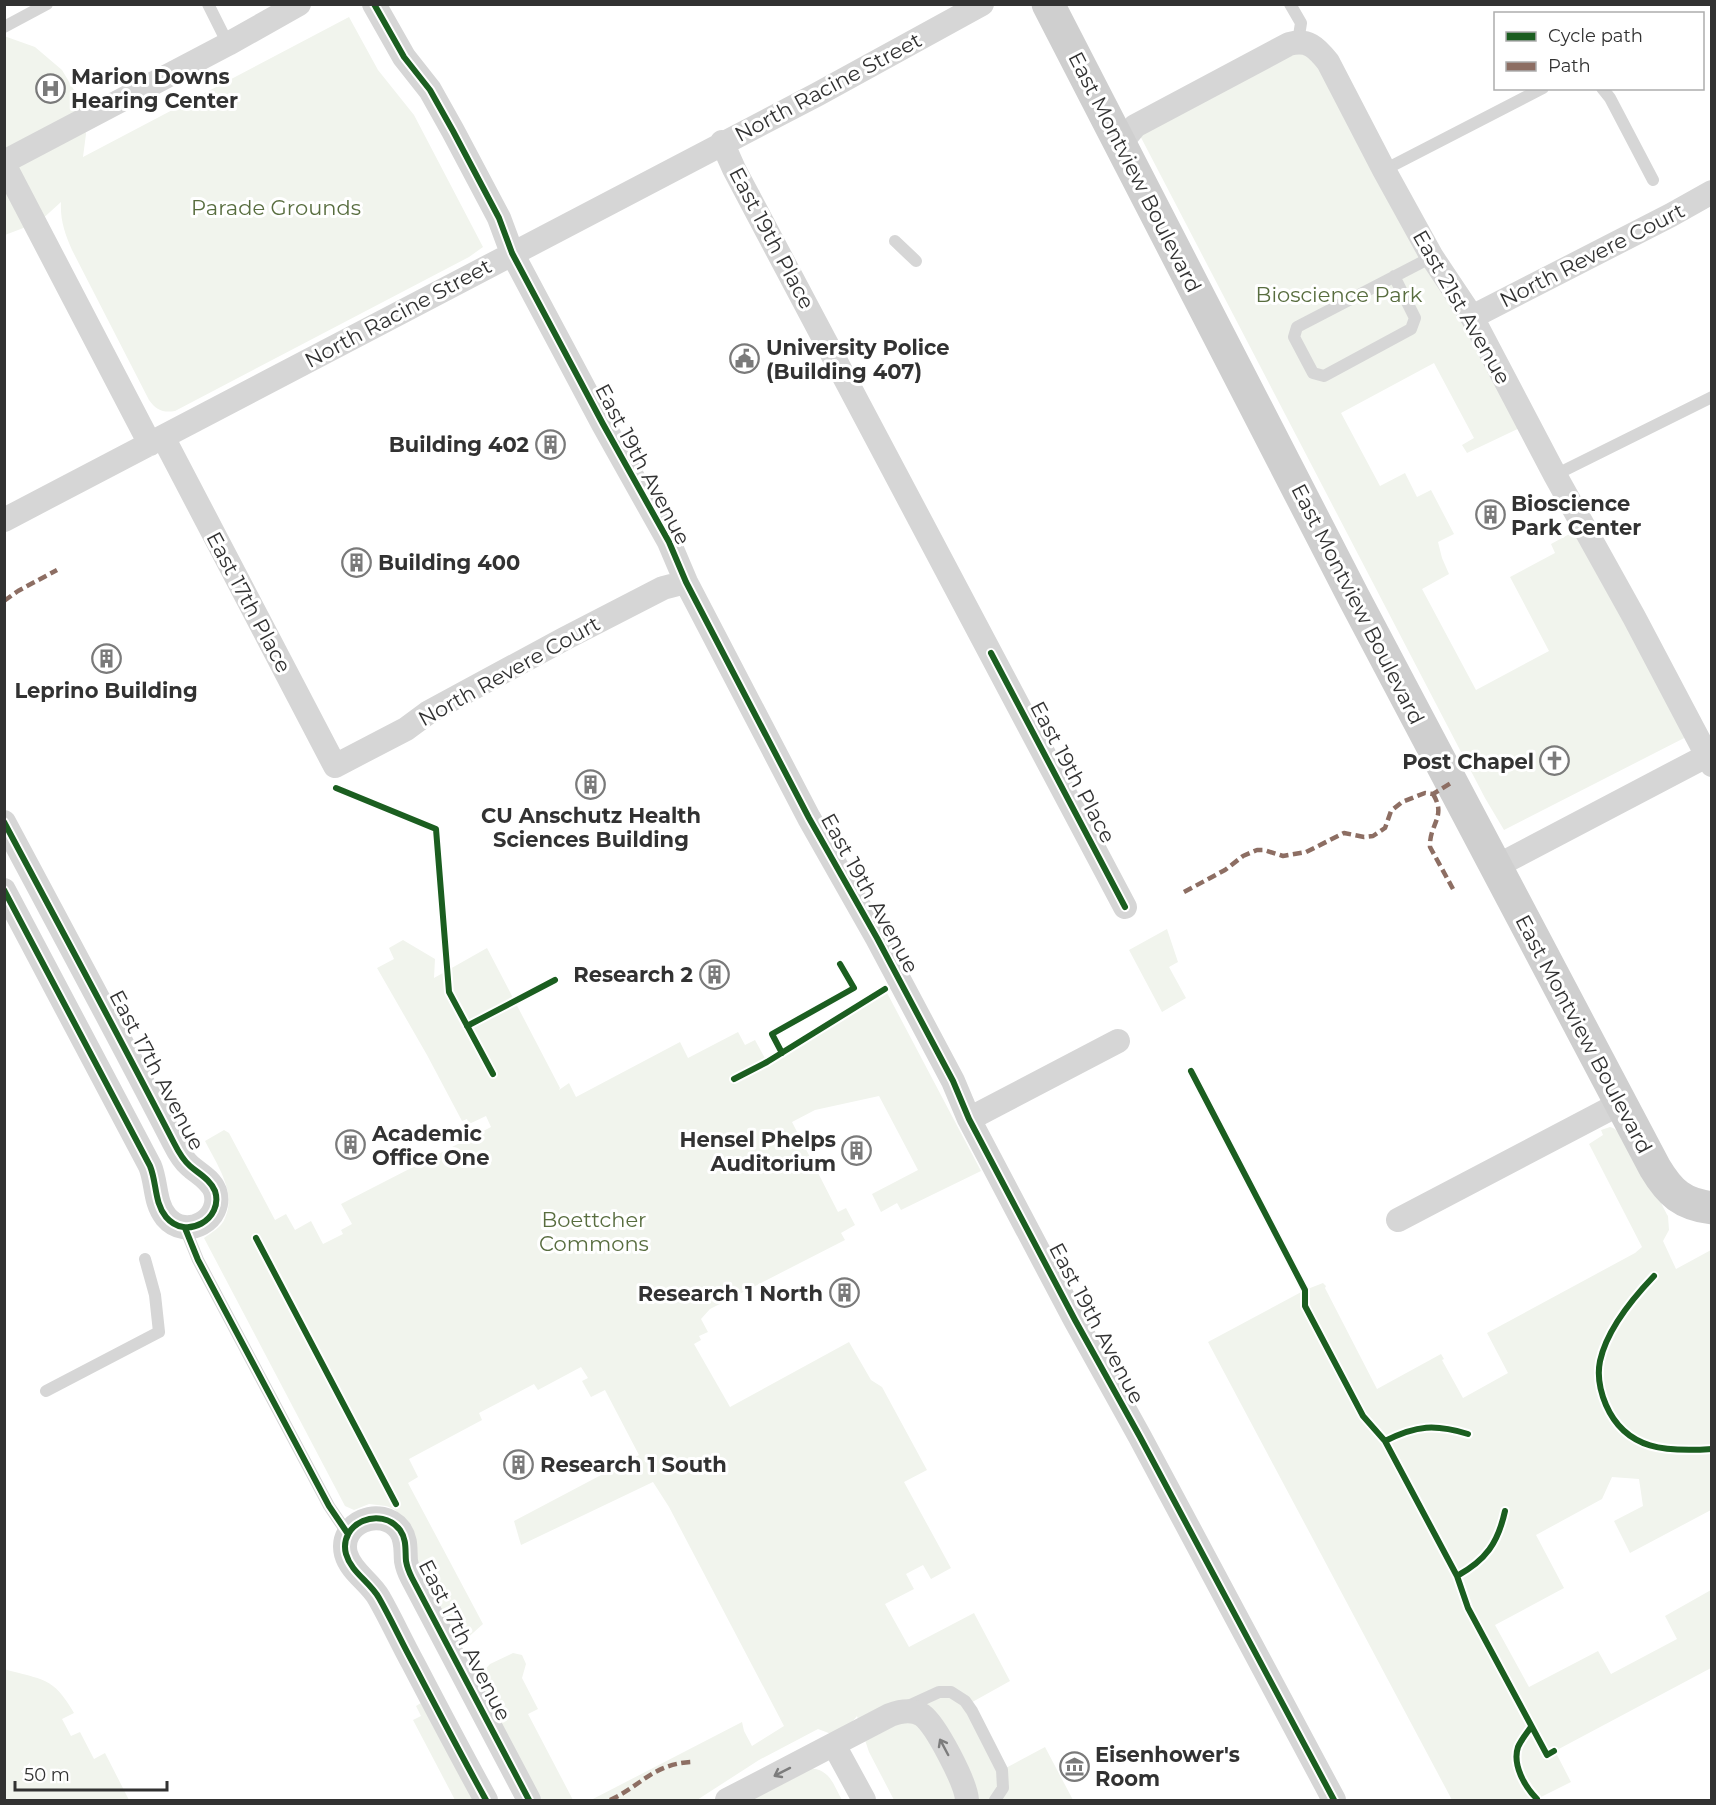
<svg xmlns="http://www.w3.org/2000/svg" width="1716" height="1805" font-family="Montserrat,sans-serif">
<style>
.green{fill:#f1f4ed}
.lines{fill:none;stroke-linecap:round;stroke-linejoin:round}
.lane{stroke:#d6d6d6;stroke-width:12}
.street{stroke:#d6d6d6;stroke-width:24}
.secondary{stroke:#cfcfcf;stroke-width:33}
.quiet{stroke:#8d6e63;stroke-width:4.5;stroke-dasharray:9 4.5;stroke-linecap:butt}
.cycleway-casing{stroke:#fff;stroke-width:10}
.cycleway{stroke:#1b5e20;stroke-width:6}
.oneway{stroke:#7c7c7c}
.labels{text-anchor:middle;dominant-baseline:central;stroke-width:6;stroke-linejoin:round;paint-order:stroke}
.poi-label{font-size:21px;font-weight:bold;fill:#323232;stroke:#fff;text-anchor:start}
.street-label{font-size:21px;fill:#323232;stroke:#fff}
.park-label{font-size:21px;fill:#586d3f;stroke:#fff}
</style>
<rect width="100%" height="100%" fill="#fff"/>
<!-- green -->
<path class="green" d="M349,17L378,70L414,115L483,247L469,257L175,411C163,413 156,410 149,400L72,250C65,234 60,220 61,202L39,222L5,235L4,36L35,47L62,70L80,100L86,134L83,157Z
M1307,43L1528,424L1467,453L1462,445L1474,438L1434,363L1341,413L1380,486L1405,473L1417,497L1431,490L1454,534L1438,542L1442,558L1449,574L1422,589L1476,690L1549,651L1510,577L1555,553L1551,544L1584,526L1694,733L1504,830L1485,798L1135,126Z
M1167,929L1178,962L1169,967L1186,998L1162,1012L1129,950Z
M403,940L435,959L434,978L487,948L560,1088L559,1090L569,1083L576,1097L680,1042L688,1058L738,1032L745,1045L755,1040L767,1062L885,989L981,1171L901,1210L897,1203L881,1212L872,1194L918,1170L879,1096L815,1110L792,1122L838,1212L846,1208L855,1225L841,1233L845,1240L710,1309L701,1319L708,1332L699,1336L701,1340L694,1344L730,1407L849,1342L871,1380L882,1387L927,1470L904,1482L951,1568L931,1579L923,1565L906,1574L914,1589L885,1604L909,1647L974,1613L1010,1681L967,1705L1002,1770L1045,1747L1073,1800H894L869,1752L857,1716L847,1728L834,1735L818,1729L759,1760L697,1800H591L742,1722L744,1731L752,1746L784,1726L669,1507L653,1482L521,1545L514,1521L639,1455L605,1390L591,1397L582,1381L588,1378L581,1367L538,1390L534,1384L479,1413L482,1420L409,1459L418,1477L408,1483L483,1624L464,1641L458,1639L419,1570L406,1521L394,1509L386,1506L369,1504L354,1510L345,1506L204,1238C211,1233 222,1227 225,1218C237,1192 216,1163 205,1141L224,1130L229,1133L275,1220L286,1214L295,1230L311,1221L323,1244L343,1234L341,1230L352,1224L341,1204L491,1127L486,1116L469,1124L467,1119L462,1121L427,1055L377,968L394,959L389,948Z
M1610,1127C1628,1130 1658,1198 1668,1216L1669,1230L1663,1241L1676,1269L1711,1250V1510L1630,1553L1614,1521L1643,1506L1639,1479L1612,1477L1602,1499L1536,1535L1564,1588L1495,1625L1529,1687L1598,1651L1611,1674L1677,1639L1665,1616L1711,1590V1668L1555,1751L1571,1782L1535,1800H1452L1208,1342L1305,1290L1323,1283L1326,1286L1325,1288L1377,1389L1441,1354L1444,1359L1442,1360L1463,1398L1508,1373L1487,1333L1635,1253L1642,1247L1589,1144L1603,1135L1601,1130Z
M513,1653L522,1655L526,1664L522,1678L538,1709L528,1714L573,1800H539L478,1686V1677L490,1664Z
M4,1669C42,1680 53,1676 74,1713L62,1719L71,1736L80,1732L94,1759L105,1753L129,1800H5Z
M421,1703L475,1800H455L413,1720L421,1716L416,1706Z
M809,1768C830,1769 833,1784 842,1800H748Z"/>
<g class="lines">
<!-- lane -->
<path class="lane" d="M208,4L228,44
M1290,4L1301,23L1298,42
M4,27L47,4
M1602,88L1610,98L1653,180
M1384,170L1543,88
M895,241L916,261
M1394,276L1415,318L1411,329L1324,376L1313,373L1294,337L1297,327L1432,257
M1555,475L1712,397
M185,1228L198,1260L329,1506L348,1534
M46,1391L159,1332L155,1295L145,1259
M904,1708L939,1692H951L965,1701L972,1711L1002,1770L1003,1788L995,1800"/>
<!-- street -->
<path class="street" d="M374,4L404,57L430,90L453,131L499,218L512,253L603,424L669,542L686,582L809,818L877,938L953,1081L969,1119L1075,1320L1140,1437L1334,1800
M722,142L734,169L1125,907
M1121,143L1135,126L1289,44C1308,39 1316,47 1328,62L1384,170L1432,257L1472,317L1555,475L1634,617L1712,765
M4,162L228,44L299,4
M4,164L150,444
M1472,317L1671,215L1712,192
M163,437L335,766L406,729L429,712L564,639L663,588L686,582
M4,520L818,94L982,4
M4,822C61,929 119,1036 174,1143C178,1151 183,1160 190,1166C199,1174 210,1179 215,1191C224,1219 186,1241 166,1217C154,1202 157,1183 150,1166L4,890
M1495,867L1712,753
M969,1119L1118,1041
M1398,1220L1621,1103
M834,1745L864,1800
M486,1800C461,1755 437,1709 413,1663C401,1641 391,1619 379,1598C370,1582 351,1572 346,1554C338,1523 381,1505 400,1530C407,1540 405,1550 406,1561C407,1567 409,1572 412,1578L529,1800
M727,1800L890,1715C901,1711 912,1709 922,1715C936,1725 966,1783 967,1800"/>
<!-- secondary -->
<path class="secondary" d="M1048,4L1353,596L1655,1168C1670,1193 1682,1204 1712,1208"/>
<!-- quiet -->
<path class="quiet" d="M4,601L18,591L57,570
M1433,794C1447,817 1429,824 1430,847L1453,889
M1184,892L1225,870L1243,856L1257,850H1264L1283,856L1306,852L1344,833L1364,837L1373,836L1385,828L1391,811L1402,802L1425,793L1433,794L1451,783
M610,1800C641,1786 653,1764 691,1762"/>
<defs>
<path id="cycleway" d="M374,4L404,57L430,90L453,131L499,218L512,253L603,424L669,542L686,582L809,818L877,938L953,1081L969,1119L1075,1320L1140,1437L1334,1800
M991,653L1125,907
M336,788L436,829L449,992L493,1074
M4,822C61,929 119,1036 174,1143C178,1151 183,1160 190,1166C199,1174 210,1179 215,1191C224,1219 186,1241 166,1217C154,1202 157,1183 150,1166L4,890
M467,1026L555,980
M782,1053L772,1034L854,988L840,964
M1191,1071L1305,1290V1306L1363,1416L1385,1441L1457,1576L1468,1608L1547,1755L1554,1751
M734,1079L767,1062L885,989
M185,1228L198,1260L329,1506L348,1534
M256,1238L396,1504
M1654,1276C1632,1299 1607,1329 1600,1361C1597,1376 1600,1391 1606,1405C1626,1451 1668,1452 1712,1449
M1385,1441C1417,1425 1435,1424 1468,1434
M1457,1576C1486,1560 1498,1543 1505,1511
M1531,1727C1527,1733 1521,1740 1518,1747C1512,1765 1525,1787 1537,1799
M486,1800C461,1755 437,1709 413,1663C401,1641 391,1619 379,1598C370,1582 351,1572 346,1554C338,1523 381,1505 400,1530C407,1540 405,1550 406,1561C407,1567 409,1572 412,1578L529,1800"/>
</defs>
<!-- cycleway casing -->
<use href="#cycleway" class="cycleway-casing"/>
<!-- cycleway -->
<use href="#cycleway" class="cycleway"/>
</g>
<!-- one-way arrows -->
<defs><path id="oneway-shaft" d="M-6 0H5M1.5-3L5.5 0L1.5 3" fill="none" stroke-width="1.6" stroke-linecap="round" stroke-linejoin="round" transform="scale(1.5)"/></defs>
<g class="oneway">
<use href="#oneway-shaft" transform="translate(944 1747) rotate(-118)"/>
<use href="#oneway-shaft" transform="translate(782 1772) rotate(153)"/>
</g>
<!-- icons -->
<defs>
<symbol id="hospital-ring" viewBox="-11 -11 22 22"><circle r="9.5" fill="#fff" stroke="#7a7a7a" stroke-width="1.5"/><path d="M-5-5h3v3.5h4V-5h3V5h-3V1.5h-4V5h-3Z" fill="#7a7a7a"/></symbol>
<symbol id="civic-ring" viewBox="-11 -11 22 22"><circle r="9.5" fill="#fff" stroke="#7a7a7a" stroke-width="1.5"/><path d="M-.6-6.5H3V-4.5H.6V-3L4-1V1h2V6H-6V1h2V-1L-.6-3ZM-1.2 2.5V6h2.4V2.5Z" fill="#7a7a7a"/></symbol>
<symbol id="building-ring" viewBox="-11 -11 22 22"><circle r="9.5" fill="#fff" stroke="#7a7a7a" stroke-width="1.5"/><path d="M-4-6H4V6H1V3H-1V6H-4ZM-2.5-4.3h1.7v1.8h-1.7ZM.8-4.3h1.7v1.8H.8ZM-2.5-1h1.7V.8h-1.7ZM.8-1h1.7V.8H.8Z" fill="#7a7a7a"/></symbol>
<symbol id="church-ring" viewBox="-11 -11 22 22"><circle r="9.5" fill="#fff" stroke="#7a7a7a" stroke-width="1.5"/><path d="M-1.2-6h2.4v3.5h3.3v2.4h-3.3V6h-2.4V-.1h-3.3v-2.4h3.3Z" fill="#7a7a7a"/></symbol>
<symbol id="museum-ring" viewBox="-11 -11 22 22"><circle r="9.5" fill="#fff" stroke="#7a7a7a" stroke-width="1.5"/><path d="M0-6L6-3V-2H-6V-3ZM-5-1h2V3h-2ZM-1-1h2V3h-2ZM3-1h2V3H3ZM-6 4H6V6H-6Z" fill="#7a7a7a"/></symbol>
</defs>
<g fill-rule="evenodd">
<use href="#hospital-ring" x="34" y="72" width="33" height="33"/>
<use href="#civic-ring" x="728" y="342" width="33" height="33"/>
<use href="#building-ring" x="534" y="428" width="33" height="33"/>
<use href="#building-ring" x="1474" y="498" width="33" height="33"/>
<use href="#building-ring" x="340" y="546" width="33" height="33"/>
<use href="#building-ring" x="90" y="642" width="33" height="33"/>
<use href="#church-ring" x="1538" y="744" width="33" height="33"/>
<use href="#building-ring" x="574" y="768" width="33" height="33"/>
<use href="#building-ring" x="698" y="958" width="33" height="33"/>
<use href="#building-ring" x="334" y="1128" width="33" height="33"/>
<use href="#building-ring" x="840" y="1134" width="33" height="33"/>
<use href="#building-ring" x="828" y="1276" width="33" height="33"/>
<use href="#building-ring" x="502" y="1448" width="33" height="33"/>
<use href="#museum-ring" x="1058" y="1750" width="33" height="33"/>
</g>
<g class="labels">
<!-- poi labels -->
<g class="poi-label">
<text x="71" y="76">Marion Downs<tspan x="71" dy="24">Hearing Center</tspan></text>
<text x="766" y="347">University Police<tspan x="766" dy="24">(Building 407)</tspan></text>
<text x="529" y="444" text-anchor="end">Building 402</text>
<text x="1511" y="503">Bioscience<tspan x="1511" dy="24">Park Center</tspan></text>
<text x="378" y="562">Building 400</text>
<text x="106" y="690" text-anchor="middle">Leprino Building</text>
<text x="1534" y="761" text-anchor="end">Post Chapel</text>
<text x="591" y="815" text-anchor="middle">CU Anschutz Health<tspan x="591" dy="24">Sciences Building</tspan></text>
<text x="693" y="974" text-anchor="end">Research 2</text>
<text x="372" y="1133">Academic<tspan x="372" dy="24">Office One</tspan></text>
<text x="836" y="1139" text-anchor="end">Hensel Phelps<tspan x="836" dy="24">Auditorium</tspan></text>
<text x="823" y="1293" text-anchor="end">Research 1 North</text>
<text x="540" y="1464">Research 1 South</text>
<text x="1095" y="1754">Eisenhower's<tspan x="1095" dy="24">Room</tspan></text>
</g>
<!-- street labels -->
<g class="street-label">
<text transform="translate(828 87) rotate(-28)">North Racine Street</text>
<text transform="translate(1135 172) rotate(63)">East Montview Boulevard</text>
<text transform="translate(772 238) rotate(62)">East 19th Place</text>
<text transform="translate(1592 255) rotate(-27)">North Revere Court</text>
<text transform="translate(1462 307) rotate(60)">East 21st Avenue</text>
<text transform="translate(398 313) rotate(-28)">North Racine Street</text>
<text transform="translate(643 464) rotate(62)">East 19th Avenue</text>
<text transform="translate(249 602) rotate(62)">East 17th Place</text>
<text transform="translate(1358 604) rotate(63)">East Montview Boulevard</text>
<text transform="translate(509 671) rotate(-29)">North Revere Court</text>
<text transform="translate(1073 772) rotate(62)">East 19th Place</text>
<text transform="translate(870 893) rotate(61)">East 19th Avenue</text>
<text transform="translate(1584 1034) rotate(62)">East Montview Boulevard</text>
<text transform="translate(157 1070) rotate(62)">East 17th Avenue</text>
<text transform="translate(1097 1323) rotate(62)">East 19th Avenue</text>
<text transform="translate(465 1640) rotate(63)">East 17th Avenue</text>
</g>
<!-- park labels -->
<g class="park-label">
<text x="276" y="207">Parade Grounds</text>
<text x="1339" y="294">Bioscience Park</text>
<text x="594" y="1219">Boettcher<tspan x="594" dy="24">Commons</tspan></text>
</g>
</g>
<!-- border -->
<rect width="1716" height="1805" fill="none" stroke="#323232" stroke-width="12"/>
<!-- legend -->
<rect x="1494" y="12" width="210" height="78" fill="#ffffff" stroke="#adadad" stroke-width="1.5"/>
<rect x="1506" y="32" width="30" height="9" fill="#1b5e20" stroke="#adadad" stroke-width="1.5"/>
<text x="1548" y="42" font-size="18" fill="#323232">Cycle path</text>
<rect x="1506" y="62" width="30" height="9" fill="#8d6e63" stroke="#adadad" stroke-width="1.5"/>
<text x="1548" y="72" font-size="18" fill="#323232">Path</text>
<!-- scale -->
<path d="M15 1781v9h152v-9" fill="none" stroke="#323232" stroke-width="3"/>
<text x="24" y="1781" font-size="18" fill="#323232" stroke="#ffffff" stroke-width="4.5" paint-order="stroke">50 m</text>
</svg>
